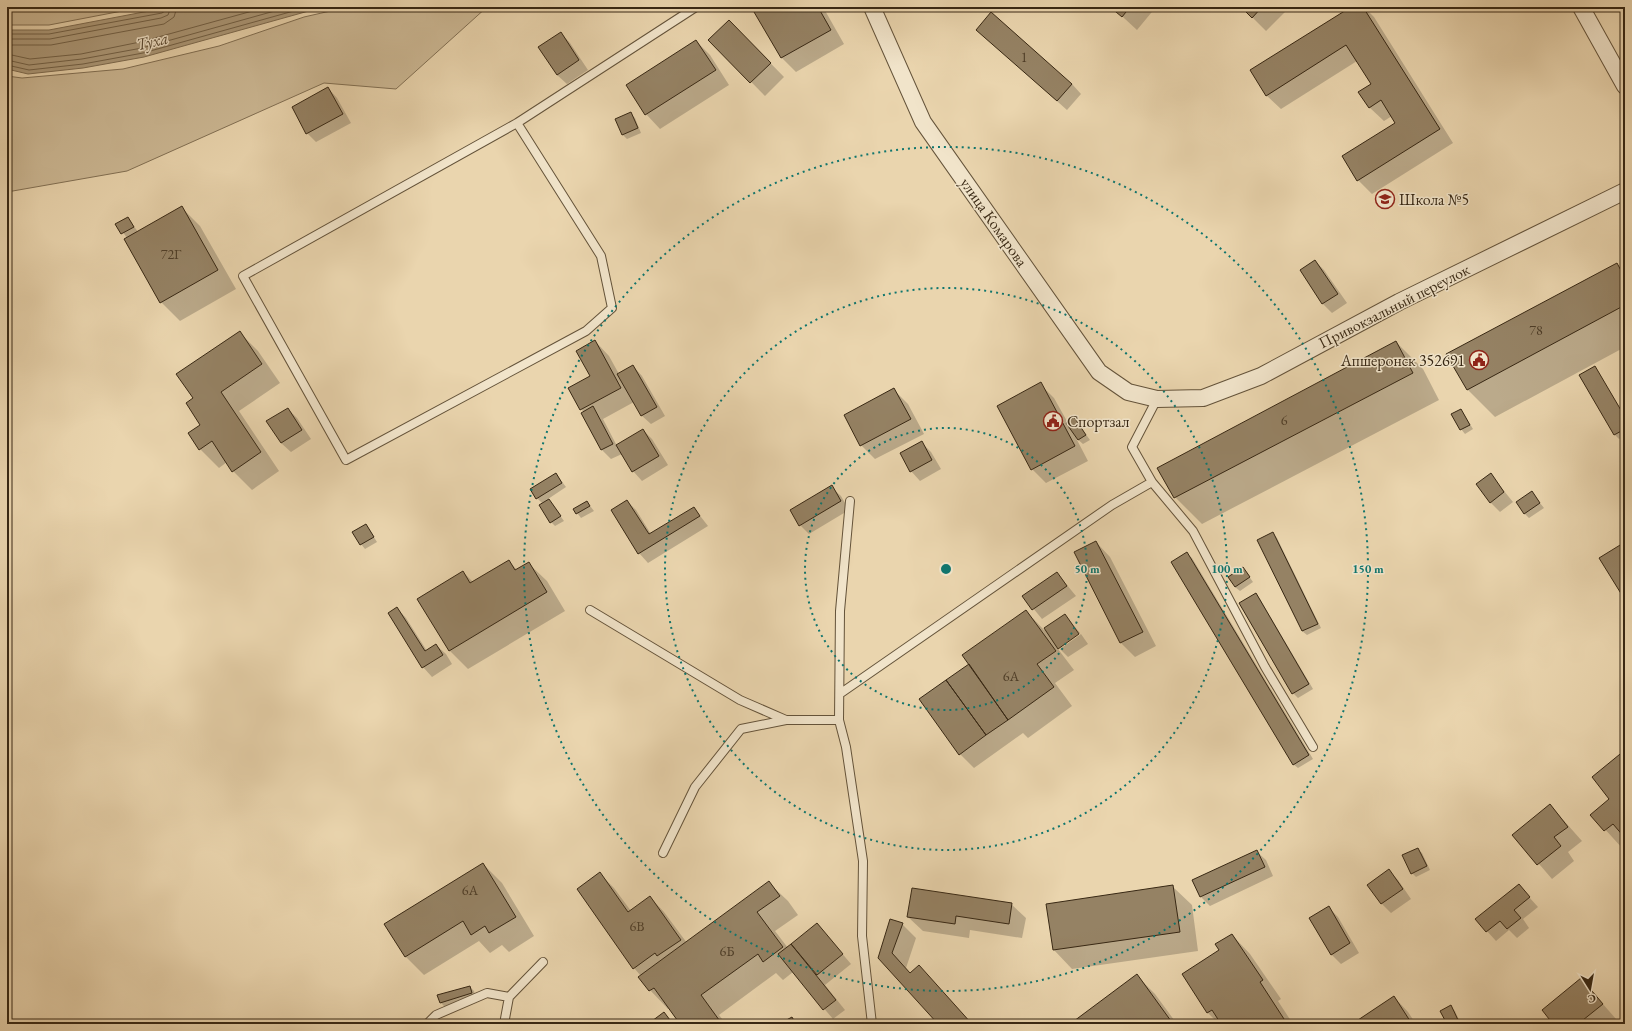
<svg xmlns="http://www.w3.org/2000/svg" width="1632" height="1031" font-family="'EB Garamond',serif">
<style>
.green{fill:#ccb894;stroke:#827054}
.water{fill:#ad9a7a;stroke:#7e6c51}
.shadow{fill:#0003}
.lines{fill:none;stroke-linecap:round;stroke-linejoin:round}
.shore{stroke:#726147;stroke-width:1}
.building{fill:#958264;stroke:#382814}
.lane-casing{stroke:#64533a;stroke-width:10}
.street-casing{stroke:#64533a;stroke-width:18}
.lane{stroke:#f1e4ca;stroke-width:8}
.street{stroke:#f1e4ca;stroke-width:16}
.ring{fill:none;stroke:#0f766e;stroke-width:2;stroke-dasharray:2 4}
.labels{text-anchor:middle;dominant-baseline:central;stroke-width:3;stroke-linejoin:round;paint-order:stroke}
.number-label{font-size:14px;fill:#4f3e28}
.poi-label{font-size:16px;fill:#382814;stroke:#f1e4ca;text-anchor:start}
.street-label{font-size:16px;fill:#382814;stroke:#f1e4ca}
.water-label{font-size:17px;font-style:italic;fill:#5b4a33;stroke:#f1e4ca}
.centre{fill:#0f766e;stroke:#f1e4ca;stroke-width:2}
.ring-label{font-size:12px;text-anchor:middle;font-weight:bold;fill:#0f766e;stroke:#f1e4ca;stroke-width:3;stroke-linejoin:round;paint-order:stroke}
</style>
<rect width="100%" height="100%" fill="#ead5ae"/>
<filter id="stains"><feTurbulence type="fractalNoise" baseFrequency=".005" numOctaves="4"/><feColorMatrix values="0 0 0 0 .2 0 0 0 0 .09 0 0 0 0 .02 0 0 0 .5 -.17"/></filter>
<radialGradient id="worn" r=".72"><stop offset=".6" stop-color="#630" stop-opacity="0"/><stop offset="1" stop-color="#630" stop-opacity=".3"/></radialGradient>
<!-- green -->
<path class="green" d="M7,7H143L49,25H7Z
M348,7H487L396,89L324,83L127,171L7,192V76L22,78L123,69L219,46L304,17Z"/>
<!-- water -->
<path class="water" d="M170,7H323L144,57L83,68L28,74L7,69V30H49Z"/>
<!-- shadow -->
<path class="shadow" d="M765,7H823L844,44L796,72L782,58L755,13Z
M1112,7H1156L1137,30Z
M1242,7H1290L1266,31Z
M1353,7H1364L1374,17L1453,143L1372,194L1358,180L1396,123L1392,116L1384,121L1369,107L1372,84L1357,61L1281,109L1266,95Z
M729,21L784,77L765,96L710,40Z
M977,30L1072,84L1081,94L1067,110Z
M561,33L570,43L588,70L567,84L557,75L540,47Z
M696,41L710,55L729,85L660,129L646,114L627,85Z
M328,88L337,98L351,123L316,142L307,133Z
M631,114L635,118L641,133L627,139L622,134Z
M181,207L200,226L236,289L180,321L161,302L127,238L117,224L128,218L138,232Z
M1315,261L1324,270L1347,303L1332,313L1323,304L1301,271Z
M1617,264L1625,272V347L1495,417L1468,390L1447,354Z
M239,332L258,351L280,383L239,411L279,471L252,490L233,471L227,462L219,468L200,449L189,434L202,425Z
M595,341L609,356L619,374L633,366L642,376L665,416L651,424L641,415L634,402L603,419L617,446L643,430L652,439L668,465L642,481L633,471L622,454L611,459L602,450L582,413H584L569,389L591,376Z
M1396,342L1423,369L1439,400L1202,524L1175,497Z
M1595,368L1625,416V436L1619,439L1615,435L1580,376Z
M1040,384L1054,398L1068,423L1074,418L1090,440L1083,444L1076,438L1088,461L1046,483L1032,469Z
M894,390L908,404L924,434L875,459L861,445Z
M288,409L297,418L311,439L291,452L281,443Z
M1461,410L1473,429L1465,434L1461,429Z
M921,442L931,452L941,469L920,481L911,471L901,454Z
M556,474L566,487L548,499L564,521L555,526L551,522L543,504L537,498Z
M1491,475L1513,502L1500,512L1490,502Z
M831,487L841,496L849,510L809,534L800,525Z
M1532,493L1544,508L1529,518L1524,513Z
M627,501L636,510L651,534L694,508L708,526L648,563L639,553Z
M587,502L594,511L581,518L574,509Z
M366,525L377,542L365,549L361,544Z
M1273,533L1277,538L1321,628L1307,635L1302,631L1258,540Z
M1096,542L1110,557L1156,646L1135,657L1121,643L1076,553Z
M1187,554L1192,558L1313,759L1298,768L1293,764Z
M509,561L517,570L528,563L547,581L565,611L468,669L450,651L463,572L473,582Z
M1243,568L1253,582L1240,591L1235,587Z
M1057,573L1076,596L1042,619L1023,596Z
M1256,594L1260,599L1313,689L1298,698L1293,693L1241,603Z
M397,608L406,618L427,651L436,645L446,654L452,664L432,677L423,667Z
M1026,611L1044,630L1065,615L1080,633L1058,649L1074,670L1055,683L1072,706L1028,738L1023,733L974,768L960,754L970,664Z
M1081,634L1088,644L1068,657L1060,649Z
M1625,752V848L1623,849L1592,815L1611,800Z
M1550,805L1582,841L1568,852L1574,861L1552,879L1514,835Z
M1417,849L1422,853L1430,870L1416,877L1412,873Z
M1256,851L1266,860L1273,876L1210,906L1201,897Z
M483,864L502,883L534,936L509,952L502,945L490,953L479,941L424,975L405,956Z
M1389,871L1398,880L1411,899L1391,913L1382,904L1369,885Z
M600,874L614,888L631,911L650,897L664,912L687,943L769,883L788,901L798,915L775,931L788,948L817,924L851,964L825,985L845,1010L833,1019L793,972L783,980L776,973L719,1015L726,1024H682L670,1008L668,1009L650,990L641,976L634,968Z
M1518,885L1538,907L1523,919L1529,928L1517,938L1509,930L1496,941L1476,919Z
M1173,887L1192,905L1198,951L1072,969L1054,950Z
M1011,904L1026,918L1022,938L970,930L969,938L923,931L908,917Z
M1328,907L1338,917L1359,953L1341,964L1331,954Z
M902,924L916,938L906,968L911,974L933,981L972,1024H939L879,958Z
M1232,935L1250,954L1281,999L1278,1001L1293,1024H1219L1208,1013L1183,975L1221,950Z
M1137,976L1155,994L1177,1024H1071Z
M1581,979L1616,1019L1610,1024H1555L1543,1010Z
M470,987L474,991L476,998L445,1007L441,1003Z
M1394,997L1408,1012L1416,1024H1358Z
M1450,1006L1455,1011L1461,1024H1448L1441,1011Z"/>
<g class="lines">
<!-- shore -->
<path class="shore" d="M7,34H49L162,13L165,11L166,7
M7,39H50L161,18L168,15L171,7
M7,45H51L164,24L174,17L177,7
M7,54L30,59L81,54L140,42L267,7
M7,60L29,65L82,59L142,48L289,7
M7,65L29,70L83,64L143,53L308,7"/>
</g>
<!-- building -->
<path class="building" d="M763,7H818L831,30L781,58L754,12Z
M1110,7H1130L1122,17Z
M1241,7H1262L1252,18Z
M1351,7H1363L1440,129L1357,181L1342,156L1395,123L1381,100L1369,108L1358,92L1371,84L1346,45L1266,96L1250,70Z
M991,12L1072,84L1057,101L976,30Z
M729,20L771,63L750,83L708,40Z
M561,32L579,60L557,75L538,47Z
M696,40L716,70L645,115L626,85Z
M328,87L343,114L306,134L292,107Z
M631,112L638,128L622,135L615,119Z
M182,206L218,270L160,303L124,239Z
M128,217L134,227L121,234L115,224Z
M1315,260L1338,294L1322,304L1300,270Z
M1617,263L1625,278V305L1467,390L1446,354Z
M240,331L262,364L221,392L261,452L232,472L212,441L199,450L188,433L200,425L186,403L193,398L176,374Z
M595,340L621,388L580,410L568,388L590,376L576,351Z
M1396,341L1413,373L1174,498L1157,468Z
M633,365L657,407L641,416L617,374Z
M1595,366L1625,417V429L1614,435L1579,375Z
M1041,382L1075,446L1031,470L997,406Z
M894,388L911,419L860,446L844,415Z
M593,406L613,444L601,450L581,413Z
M288,408L302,430L281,443L266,421Z
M1461,409L1470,425L1460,430L1451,414Z
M1074,417L1086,435L1078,440L1066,423Z
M643,429L659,456L632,472L616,445Z
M922,441L932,460L910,472L900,453Z
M556,473L562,483L536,499L530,489Z
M1491,473L1504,492L1490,503L1476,484Z
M832,485L841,501L799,526L790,510Z
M1532,491L1540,503L1524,514L1516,502Z
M549,499L561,516L550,523L539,505Z
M627,500L649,534L694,507L700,516L638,554L611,510Z
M587,501L590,506L576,514L573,509Z
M366,524L374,537L360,545L352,532Z
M1273,532L1318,624L1302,631L1257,540Z
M1096,541L1143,632L1120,643L1074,552Z
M1625,542V600L1599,558Z
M1187,552L1309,755L1293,765L1171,562Z
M509,560L515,570L529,562L547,592L449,651L417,599L463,571L470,583Z
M1243,567L1250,577L1235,587L1228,577Z
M1057,572L1067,586L1032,610L1022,596Z
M1256,593L1309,684L1292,694L1239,603Z
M397,607L425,651L436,644L443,655L422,668L388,613Z
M1026,610L1056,651L1037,664L1054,687L1008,720L962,655Z
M1065,614L1079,634L1058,649L1044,628Z
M969,664L1008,720L986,735L946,680Z
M946,680L986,735L959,755L919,699Z
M1625,750V838L1613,824L1604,831L1590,815L1609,799L1592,777Z
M1550,804L1568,827L1554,837L1561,846L1537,865L1512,835Z
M1418,848L1427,866L1411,874L1402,855Z
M1257,850L1265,867L1200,897L1192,880Z
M483,863L516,917L489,933L485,926L471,935L463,921L405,957L384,924Z
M1389,869L1403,889L1381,904L1367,885Z
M600,872L628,912L650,896L681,940L657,956L655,953L633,969L577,889Z
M769,881L780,896L757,912L783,947L763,962L758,954L701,995L722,1024H680L654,988L649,991L638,977Z
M1519,884L1530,897L1514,910L1521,918L1507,929L1500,921L1486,932L1475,919Z
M1173,885L1180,932L1053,950L1046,904Z
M912,888L1012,903L1009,924L956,916L955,924L907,917Z
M1329,906L1350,943L1331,955L1309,918Z
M890,919L903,923L892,953L910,973L919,965L972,1024H938L878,958Z
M817,923L843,954L817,975L791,944Z
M1232,934L1263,980L1260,982L1284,1019L1277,1024H1221L1212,1010L1207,1013L1182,974L1219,950L1215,944Z
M791,944L836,1000L823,1010L778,954Z
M1137,974L1171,1021L1166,1024H1070Z
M1581,978L1603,1004L1578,1024H1563L1560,1020L1553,1024L1542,1010Z
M470,986L472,993L440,1003L437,995Z
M1394,996L1412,1024H1356L1355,1022Z
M1451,1005L1458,1020L1447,1024L1440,1011Z
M664,1012L673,1024H648Z
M792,1017L796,1024H779Z"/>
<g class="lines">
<defs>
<path id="lane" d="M943,7H947
M517,123L601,256L612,308L586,331L346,460L243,276L517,123L696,7
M1152,482L1193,531L1265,667L1313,747
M850,501L840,611L839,720L846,747L863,861L862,936L872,1024
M590,610L740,700L786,720H839
M841,693L1112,505L1152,482L1132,447L1157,399
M663,853L695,787L741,729L786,720
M427,1024L436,1015L487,993L509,997L543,962
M504,1024L509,997"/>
<path id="street" d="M872,7L923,122L1099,372L1128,392L1157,399L1203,398L1261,376L1399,302L1625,191
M1581,7L1625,86"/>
</defs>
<!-- lane casing -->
<use href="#lane" class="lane-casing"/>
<!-- street casing -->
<use href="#street" class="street-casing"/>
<!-- lane -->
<use href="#lane" class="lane"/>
<!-- street -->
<use href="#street" class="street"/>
</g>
<!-- distance rings -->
<g class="ring">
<circle cx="946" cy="569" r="141"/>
<circle cx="946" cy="569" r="281"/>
<circle cx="946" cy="569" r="422"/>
</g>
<!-- icons -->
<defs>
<symbol id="school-ring" viewBox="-11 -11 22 22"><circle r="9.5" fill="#f1e4ca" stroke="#8f2418" stroke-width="1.5"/><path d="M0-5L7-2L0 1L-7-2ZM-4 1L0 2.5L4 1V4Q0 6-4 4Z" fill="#8f2418"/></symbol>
<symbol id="civic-ring" viewBox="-11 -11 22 22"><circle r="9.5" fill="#f1e4ca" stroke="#8f2418" stroke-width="1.5"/><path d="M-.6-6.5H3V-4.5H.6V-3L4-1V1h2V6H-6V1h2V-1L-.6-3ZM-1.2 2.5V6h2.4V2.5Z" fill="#8f2418"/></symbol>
</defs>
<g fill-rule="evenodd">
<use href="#school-ring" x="1374" y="188" width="22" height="22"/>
<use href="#civic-ring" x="1468" y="349" width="22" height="22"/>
<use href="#civic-ring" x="1042" y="410" width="22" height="22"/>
</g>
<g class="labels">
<!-- number labels -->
<g class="number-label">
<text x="1024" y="57">1</text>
<text x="171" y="254">72Г</text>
<text x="1536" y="330">78</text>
<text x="1284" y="420">6</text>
<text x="1011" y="676">6А</text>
<text x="470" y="890">6А</text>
<text x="637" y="926">6В</text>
<text x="727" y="951">6Б</text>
</g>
<!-- poi labels -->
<g class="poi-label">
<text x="1399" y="199">Школа №5</text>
<text x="1465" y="360" text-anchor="end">Апшеронск 352691</text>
<text x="1067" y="421">Спортзал</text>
</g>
<!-- street labels -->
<g class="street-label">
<text transform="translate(994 222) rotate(55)">улица Комарова</text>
<text transform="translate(1394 306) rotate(-27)">Привокзальный переулок</text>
</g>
<!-- water labels -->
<g class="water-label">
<text transform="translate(152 41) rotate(-13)">Туха</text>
</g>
</g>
<circle cx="946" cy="569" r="6" class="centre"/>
<g class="ring-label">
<text x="1087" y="573">50 m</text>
<text x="1227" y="573">100 m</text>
<text x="1368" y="573">150 m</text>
</g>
<!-- margin -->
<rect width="1632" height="1031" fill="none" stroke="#ead5ae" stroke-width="24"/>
<rect x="8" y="8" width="1616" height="1015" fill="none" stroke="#382814" stroke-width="2"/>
<rect x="12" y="12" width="1608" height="1007" fill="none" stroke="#382814"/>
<!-- north arrow -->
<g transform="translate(1590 989) rotate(169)" stroke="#f1e4ca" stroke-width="3" paint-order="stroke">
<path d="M0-3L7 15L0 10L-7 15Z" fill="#382814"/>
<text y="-6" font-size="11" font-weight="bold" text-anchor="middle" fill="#382814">С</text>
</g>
<rect width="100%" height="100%" filter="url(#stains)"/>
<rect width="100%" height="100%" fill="url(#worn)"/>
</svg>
